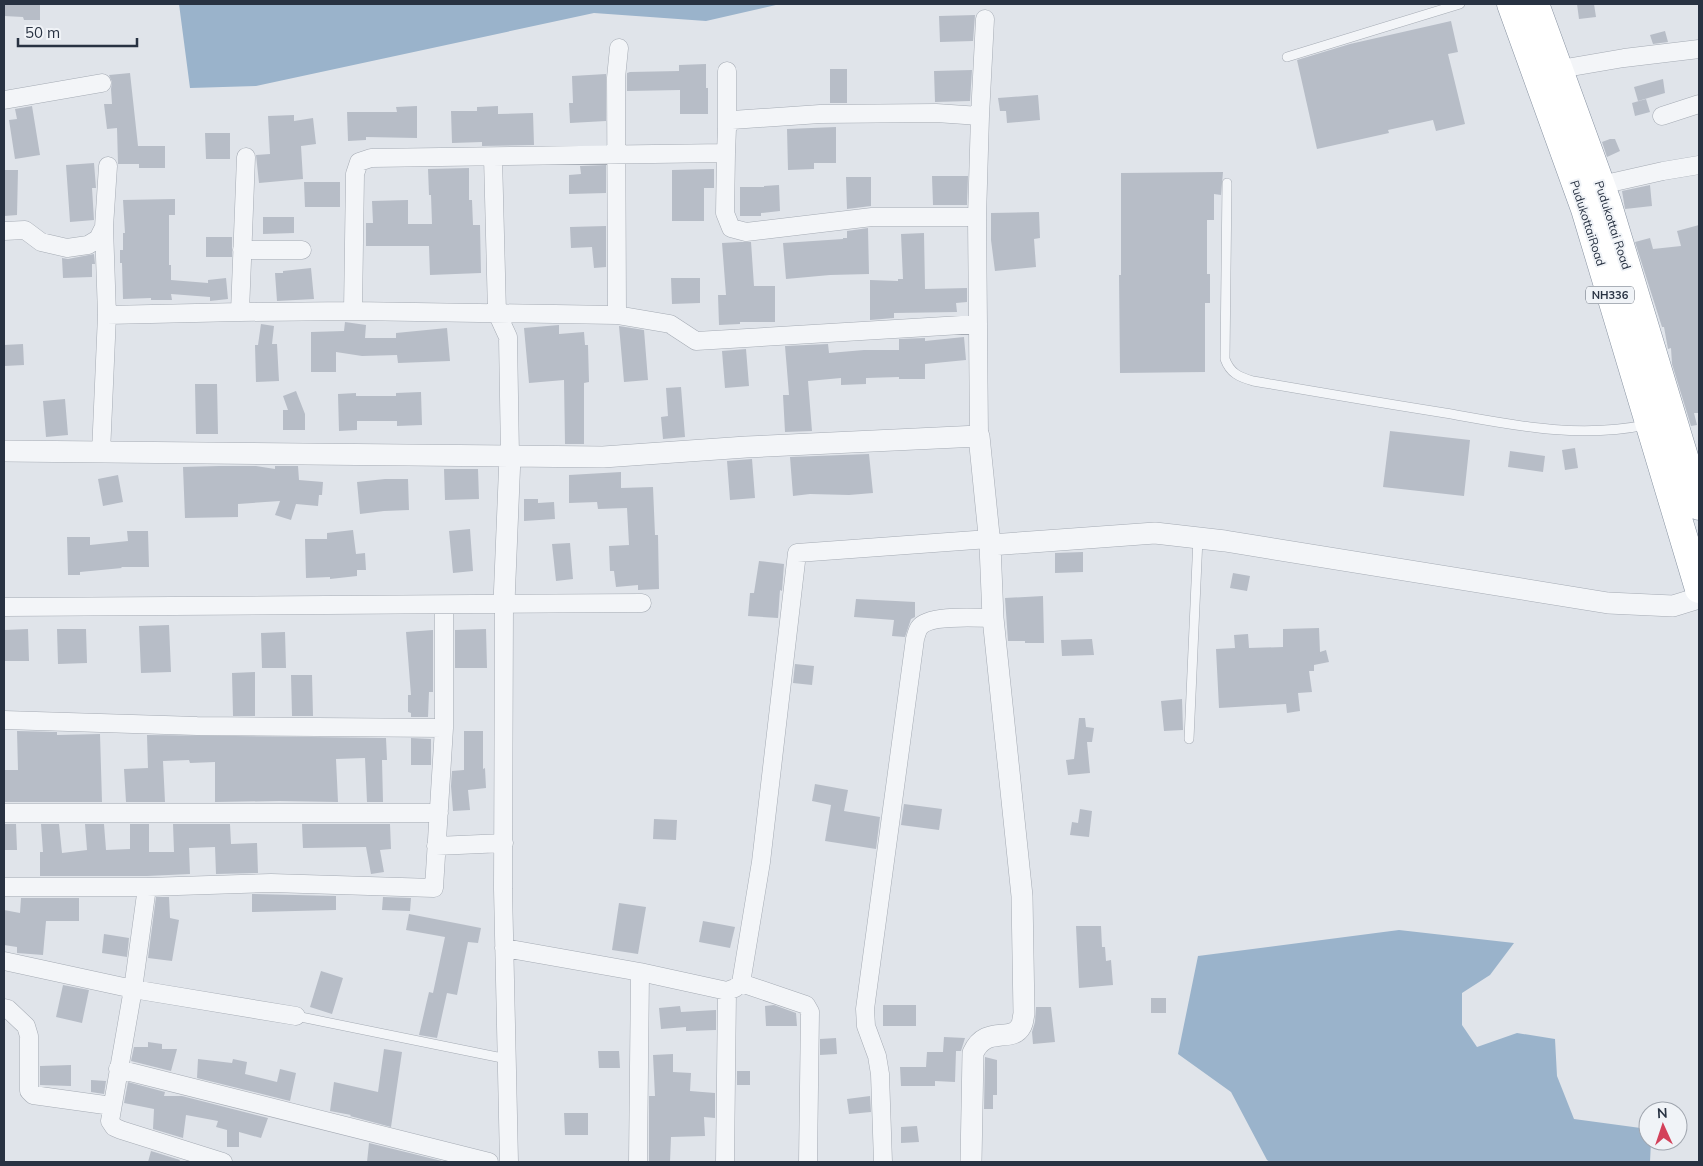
<svg xmlns="http://www.w3.org/2000/svg" width="1703" height="1166" font-family="Mulish,sans-serif">
<style>
.water{fill:#9ab3cb}
.building{fill:#b7bdc7}
.lines{fill:none;stroke-linecap:round;stroke-linejoin:round}
.service-casing{stroke:#a5abb4;stroke-width:10}
.minor-casing{stroke:#a5abb4;stroke-width:19}
.tertiary-casing{stroke:#a5abb4;stroke-width:22}
.trunk-casing{stroke:#8792a1;stroke-width:29}
.service{stroke:#f3f5f8;stroke-width:9}
.minor{stroke:#f3f5f8;stroke-width:18}
.tertiary{stroke:#f3f5f8;stroke-width:21}
.trunk{stroke:#fff;stroke-width:28}
.labels{text-anchor:middle;dominant-baseline:central;stroke-width:4;stroke-linejoin:round;paint-order:stroke}
.shield{fill:#f0f3f7;stroke:#646c78;stroke-width:1}
.shield-label{font-size:11px;font-weight:bold;fill:#283242}
.street-label{font-size:12px;fill:#283242;stroke:#f0f3f7}
</style>
<rect width="100%" height="100%" fill="#e0e4ea"/>
<!-- water -->
<path class="water" d="M179,4H780L706,21L594,13L256,86L190,88Z
M1399,930L1514,943L1490,975L1462,993V1025L1477,1047L1517,1033L1555,1039L1557,1076L1574,1119L1648,1129V1141H1651L1650,1162H1270L1267,1160L1231,1092L1178,1054L1198,956Z"/>
<!-- building -->
<path class="building" d="M4,4H40V20H24L23,17L4,16Z
M1577,4H1594L1596,17L1579,19Z
M975,15L973,41L940,42L939,16Z
M1451,21L1458,52L1448,54L1465,124L1436,131L1433,120L1388,130L1389,133L1317,149L1297,60L1350,44Z
M1665,31L1668,42L1653,44L1650,35Z
M706,64V88H708V114H680V90L627,91V73L630,72L679,71V65Z
M830,69H847V103H830Z
M972,70L970,101L935,102L934,71Z
M130,73L138,146H165V168H139V164H118L117,128L107,129L104,104H112L111,89L112,82L109,75Z
M606,74V121L570,123L569,103H573L572,76Z
M1663,79L1665,93L1638,101L1634,87Z
M1038,95L1040,120L1007,123L1006,111H1000L998,98Z
M1646,99L1650,112L1635,116L1632,103Z
M32,106L40,155L15,159L9,120L17,119L15,109Z
M417,106V138L366,137V140L348,141L347,112H397L396,107Z
M498,106V114L533,113L534,145L482,146V142L452,143L451,111H477V107Z
M294,115V121L313,118L316,144L301,146L303,179L259,183L256,155L270,154L268,116Z
M836,127V163H814V169L788,170L787,129Z
M205,133H230V159H206Z
M1610,139H1615L1620,151L1607,157L1602,142Z
M94,163L96,188H92L94,220L70,222L66,165Z
M606,165V193L569,194V175L581,174L580,166Z
M469,168V200H472L473,225H480L481,273L430,275L429,246H366V223H373L372,201L408,200V224H432L431,195H429L428,169Z
M714,169V188H704V221H672V170Z
M4,170H18L17,215L4,216Z
M1223,172L1221,195L1214,194V220H1207V274H1210V303H1205V372L1120,373L1119,275H1121V173Z
M932,176H968L967,205H933Z
M846,177H871V206L847,209Z
M304,182H340V207H305Z
M779,185L780,211L761,213V216H740V187H764V186Z
M1650,185L1652,206L1625,209L1622,191Z
M175,199V215H169V265H171V280L208,283V280L226,278L228,299L210,301V297L171,294L172,300H151V298L123,299L122,263H120V250H123V233H125L123,200Z
M1039,212L1040,238L1034,239L1036,267L995,271L991,240V213Z
M263,217H294V233L263,234Z
M1699,225V413H1694L1697,425L1691,426L1672,364L1671,348L1668,349L1664,327H1662L1635,242L1650,238L1653,249L1681,246L1677,231Z
M606,226V267L594,268L592,247L571,248L570,227Z
M868,228L869,274L830,275L786,279L783,243L843,239V238H847V231Z
M924,233L925,289L967,288V302L956,303L957,312L894,313V318L870,320V280L898,281V279H903L901,234Z
M206,237H232V257H206Z
M741,242H751L754,286H775V322H740V324L719,325L718,295H726L722,243Z
M94,254L95,264H92V277L63,278L62,258L68,259Z
M311,268L314,299L277,301L275,273H283V271Z
M671,278H700V303L672,304Z
M345,322L366,325L365,338H396V333L447,328L450,361L398,363L397,355L362,356L336,352V372H311V332L344,331Z
M261,324L274,326L272,344H277L279,381L256,382L255,345H258Z
M559,325V334L584,332L585,345H588L589,382L584,383V444H565L564,380L529,383L524,328Z
M619,326L644,330L648,380L624,382Z
M964,337L966,360L925,364V379H899V377L866,378V384L841,385V378L808,381L812,431L785,432L783,395H789L785,346L828,344L829,353L864,350H899V339L925,338V341Z
M23,344L24,365L4,366V345Z
M746,349L749,386L725,388L722,351Z
M195,384H217L218,434H196Z
M681,387L685,437L663,439L661,417L668,416L666,388Z
M296,391L305,414V430H283V410H288L283,396Z
M421,392L422,425L397,426V421H357V430L339,431L338,394L356,393V396H396V393Z
M65,399L68,435L46,437L43,401Z
M1390,431L1470,440L1464,496L1383,487Z
M1575,448L1578,468L1565,470L1562,450Z
M1510,451L1545,456L1543,472L1508,467Z
M869,454L873,493L849,495L810,494L793,496L790,457Z
M752,459L755,498L730,500L727,461Z
M219,466H256L275,469V466H298L299,480L323,482L322,495H319L318,506L296,504L291,520L275,515L280,501L238,504V517L185,518L183,467Z
M444,469H478L479,499L445,500Z
M621,472V488L653,487L655,535H658L659,589L638,590V585L616,587L614,571H610L609,546L629,545L627,508L598,509L597,502L569,503V475Z
M118,475L123,502L103,506L98,479Z
M385,479H408L409,510L384,511L360,514L357,482Z
M524,499H538V503L554,502L555,519L524,521Z
M470,529L473,571L453,573L449,531Z
M353,530L356,554L365,553L366,570H357V576L330,579V577L306,578L305,539H327V533Z
M127,531H148L149,567H121L122,568L80,572V575H68L67,537H90V545L128,541Z
M570,543L573,579L556,581L552,544Z
M1083,552V572L1055,573V553Z
M759,561L784,564L782,591L780,590L778,618L748,616L750,593H754Z
M1233,573L1250,576L1247,591L1230,588Z
M1043,596L1044,643H1025V641H1008L1005,598Z
M856,599L915,602V617L911,619L905,637L892,636L894,620L854,617Z
M169,625L171,672L141,673L139,626Z
M1319,628L1320,652L1326,650L1329,662L1314,665V671H1309L1312,692L1298,693L1300,711L1287,713L1286,704L1219,708L1216,649L1235,648L1234,635L1248,634L1249,648L1283,647V629Z
M28,629L29,661H4V630Z
M57,629H86L87,663L58,664Z
M486,629L487,668H455V630Z
M433,630V692H429L428,717H411V713L408,712V695H411L406,632Z
M285,632L286,668H262L261,633Z
M1092,639L1094,655L1062,656L1061,640Z
M795,664L814,666L812,685L793,683Z
M255,672V716H233L232,673Z
M291,675H312L313,716H292Z
M1182,699L1183,730L1164,731L1161,701Z
M1079,718H1085L1086,727L1094,728L1092,742H1087L1090,773L1068,775L1066,760L1074,759Z
M17,731L57,732V735L100,734L102,802H4V770H18Z
M464,731H483V769L485,768L486,788L468,790L470,810L453,811L451,786L452,771L464,770Z
M147,735L386,738L387,760H382L383,802H367L365,758L336,759L338,802L279,801L215,802V762L190,763L189,760L163,761L165,802H126L124,769L148,768Z
M411,738L431,739V765H411Z
M815,784L848,790L844,811L880,817L876,849L825,841L831,805L812,801Z
M904,804L942,809L939,830L901,825Z
M1080,809L1092,811L1089,837L1070,835L1072,822L1078,823Z
M654,819L677,820L676,840L653,839Z
M4,824H16L17,850H4Z
M41,824H59L62,853L87,850L85,824H104L106,850L130,849V824H149V852H174L173,824H230L231,844L257,843L258,873L216,874L215,847L189,848L190,874L147,876H40V852H43Z
M302,824H390L391,849L380,850L384,872L371,874L366,847L303,848Z
M252,894L336,896V910L252,912Z
M156,897H169L170,918L179,920L172,961L148,958Z
M383,897L411,898L410,911L382,910Z
M21,898H79V921H46L43,955L17,953V947L4,945V910L20,913Z
M619,903L646,907L638,954L612,950Z
M409,914L481,928L478,943L468,942L457,995L447,993L437,1038L419,1035L429,992L433,993L445,937L406,930Z
M703,921L735,927L730,948L699,942Z
M1076,926H1101L1102,947H1105L1106,961L1111,960L1113,985L1079,988Z
M104,934L129,938L127,957L102,953Z
M321,971L343,978L332,1014L310,1007Z
M63,985L89,990L82,1023L56,1017Z
M1151,998H1166V1013H1151Z
M774,1005L796,1013L797,1026H766L765,1006Z
M883,1005H916V1026H883Z
M680,1006L681,1012L716,1010V1030L686,1031V1027L661,1029L659,1008Z
M1036,1007H1051L1055,1042L1033,1044L1032,1032L1035,1022Z
M944,1037L965,1038L961,1051H956L955,1082L935,1081V1086H901L900,1067H926L927,1052H943Z
M836,1038L837,1054L820,1055V1039Z
M148,1042L162,1044V1049H177L171,1071L131,1061L134,1047H148Z
M384,1049L402,1052L391,1127L350,1116L351,1115L330,1111L334,1082L378,1092Z
M598,1051H619L620,1068H599Z
M673,1054V1072L691,1073L690,1091L715,1093V1118L704,1117L705,1136L671,1137L670,1162H649V1096H655L653,1055Z
M985,1057L997,1060V1095H993V1109H984Z
M198,1059L232,1063L233,1059L247,1062L245,1074L277,1082L280,1069L296,1073L290,1101L197,1078Z
M71,1065V1086L40,1085V1066Z
M737,1071H750V1085H737Z
M91,1080L106,1081L104,1094L91,1092Z
M128,1082L165,1092L164,1096H182L268,1118L261,1138L239,1132V1147H227V1130L216,1127L218,1121L186,1115L183,1138L153,1129L154,1109L124,1103Z
M870,1096L871,1112L849,1114L847,1099Z
M564,1113H588V1135H565Z
M917,1126L919,1142L901,1143V1127Z
M369,1143L446,1162H367Z
M151,1151L180,1160L179,1162H148Z"/>
<g class="lines">
<defs>
<path id="service" d="M1287,57L1460,4
M1227,183L1225,359C1230,373 1239,377 1253,381C1317,392 1381,403 1445,413C1513,425 1576,439 1646,425
M1189,739L1198,538
M296,1016L507,1059"/>
<path id="minor" d="M1560,69L1624,58L1699,49
M4,100L102,83
M980,116L985,19
M1662,116L1699,104
M727,128V71
M726,153L727,128L732,120L820,114L936,113L980,116L977,217L979,436
M493,157L497,313L508,337L510,456
M1601,185L1663,171L1699,165
M4,231L25,230L41,242L67,248L88,245L98,239L104,227
M242,250H302
M353,311L355,174L359,162L371,158L726,153L725,213L731,228L746,232L872,217H977
M240,312L246,157
M107,315L240,312L353,311L617,315L616,78L619,48
M617,315L670,324L696,341L978,324
M101,453L107,315L104,227L108,166
M504,603L503,889L509,1162
M4,607L642,603
M4,720L197,726L444,728
M4,813H439
M436,846L504,843
M4,887H147L271,883L434,888L444,728V609
M147,887L133,989L110,1121L114,1127L121,1130L223,1162
M504,948L640,972L727,991L735,988L741,983L761,862L797,553L989,539
M4,961L133,989L296,1016
M741,983L806,1005L810,1012L808,1162
M4,1008L8,1009L26,1026L29,1036V1091L33,1095L112,1106
M118,1069L489,1162
M638,1162L640,972
M725,1162L727,991
M883,1162L880,1074L877,1056L866,1026L865,1009L915,639C916,636 917,631 919,628C928,614 977,618 993,618"/>
<path id="tertiary" d="M4,451L603,457L746,447L979,436L990,545L993,618L1022,896L1024,1014C1023,1017 1023,1023 1021,1026C1012,1044 986,1024 973,1053L971,1162
M990,545L1155,533L1225,541L1608,603L1673,606L1699,598
M504,603L510,456"/>
<path id="trunk" d="M1511,4L1585,209L1699,589
M1535,4L1607,202L1699,506"/>
</defs>
<!-- service casing -->
<use href="#service" class="service-casing"/>
<!-- minor casing -->
<use href="#minor" class="minor-casing"/>
<!-- tertiary casing -->
<use href="#tertiary" class="tertiary-casing"/>
<!-- trunk casing -->
<use href="#trunk" class="trunk-casing"/>
<!-- service -->
<use href="#service" class="service"/>
<!-- minor -->
<use href="#minor" class="minor"/>
<!-- tertiary -->
<use href="#tertiary" class="tertiary"/>
<!-- trunk -->
<use href="#trunk" class="trunk"/>
</g>
<g class="labels">
<!-- shield labels -->
<rect class="shield" x="1586" y="286.5" width="48" height="17" rx="4"/>
<g class="shield-label">
<text x="1610" y="295">NH336</text>
</g>
<!-- street labels -->
<g class="street-label">
<text transform="translate(1588 223) rotate(72)">PudukottaiRoad</text>
<text transform="translate(1613 225) rotate(72)">Pudukottai Road</text>
</g>
</g>
<!-- border -->
<rect width="1703" height="1166" fill="none" stroke="#283242" stroke-width="10"/>
<!-- north arrow -->
<g transform="translate(1663 1126) rotate(357)"><circle r="24" fill="#f0f3f7" stroke="#a0a6af"/>
<path d="M0-4L9 19L0 12L-9 19Z" fill="#d3415a"/>
<text y="-8" font-size="14" font-weight="bold" text-anchor="middle" fill="#283242">N</text>
</g>
<!-- scale -->
<path d="M18 38v8h119v-8" fill="none" stroke="#283242" stroke-width="2.5"/>
<text x="25" y="38" font-size="15" fill="#283242" stroke="#f0f3f7" stroke-width="4" paint-order="stroke">50 m</text>
</svg>
